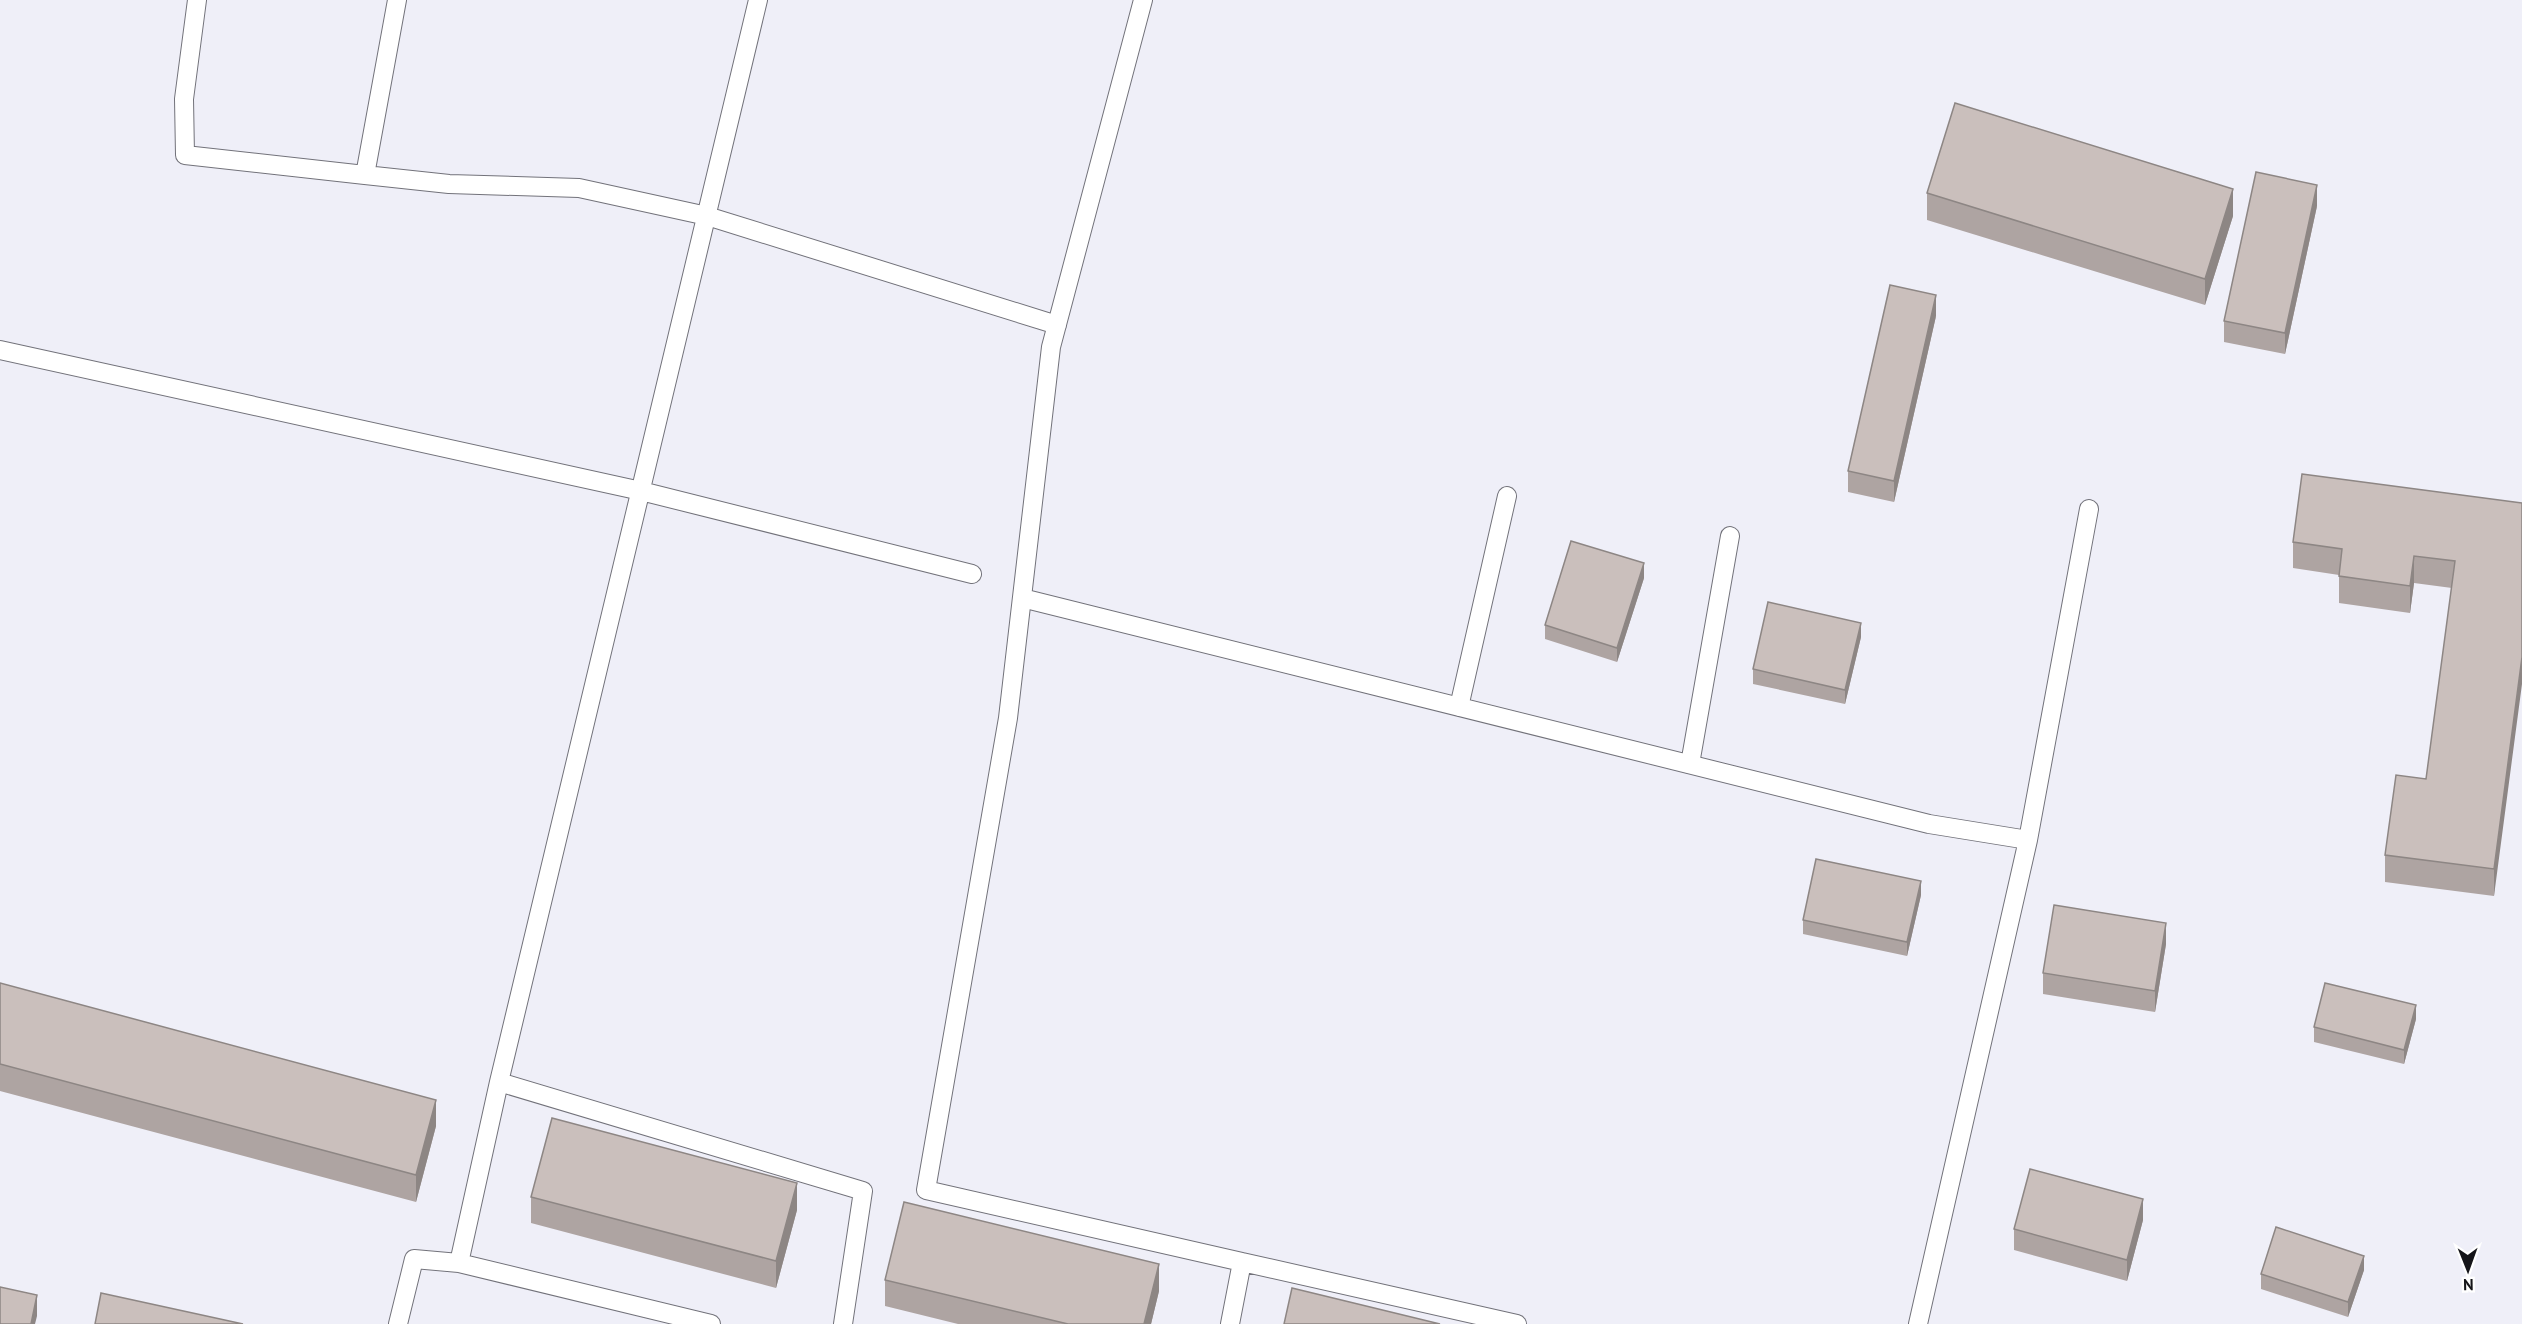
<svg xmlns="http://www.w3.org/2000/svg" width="2522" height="1324" font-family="'PT Sans',sans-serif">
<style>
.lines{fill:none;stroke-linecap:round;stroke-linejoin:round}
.service-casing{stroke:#72727a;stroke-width:20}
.service{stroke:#fff;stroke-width:18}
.wall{fill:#aea4a2}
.shaded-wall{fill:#8d8684}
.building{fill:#cabfbc;stroke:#8d8684;stroke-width:1.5}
</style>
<rect width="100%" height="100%" fill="#efeff8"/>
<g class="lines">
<defs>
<path id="service" d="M197,0L184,99L185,155L365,175
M397,0L365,175L449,184L579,188L707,216L1057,325
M1143,0L1051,347L1008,718L926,1190L1242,1262L1230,1324
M0,350L641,491L972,574
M1022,598L1929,824L2028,840L2089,509
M1459,707L1507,496
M1690,764L1730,536
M499,1082L863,1191L843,1324
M1242,1262L1517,1324
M459,1263L711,1324
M398,1324L414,1259L459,1263L499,1082L758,0
M1918,1324L2028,840"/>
</defs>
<!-- service casing -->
<use href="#service" class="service-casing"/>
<!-- service -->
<use href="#service" class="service"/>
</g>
<!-- wall -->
<path class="wall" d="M1927,193L2233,216L2205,305L1927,220Z
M2317,206L2285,354L2224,342V321Z
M1936,316L1894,502L1848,492V471Z
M2522,503L2494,896L2385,882V855L2426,779L2452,588L2414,583L2410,613L2339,603V575L2293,568V542Z
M1644,578L1617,662L1545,639V625Z
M1861,637L1845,704L1753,684V669Z
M1921,895L1907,956L1803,934V920Z
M2166,944L2155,1012L2043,994V973Z
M0,983L436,1126L416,1202L0,1091Z
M2416,1019L2404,1064L2314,1042V1027Z
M531,1197L797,1210L776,1288L531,1223Z
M2143,1220L2127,1281L2014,1250V1229Z
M2364,1270L2348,1317L2261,1289V1274Z
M885,1280L1159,1291L1151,1324H958L885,1306Z"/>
<!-- shaded-wall -->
<path class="shaded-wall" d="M2317,185V206L2285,354V333Z
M2233,189V216L2205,305V279Z
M1936,295V316L1894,502V481Z
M2414,556V583L2410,613V586Z
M1644,563V578L1617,662V648Z
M1861,623V637L1845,704V690Z
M2522,657V684L2494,896V869Z
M1921,881V895L1907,956V942Z
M2166,923V944L2155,1012V991Z
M2416,1005V1019L2404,1064V1050Z
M436,1100V1126L416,1202V1175Z
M797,1183V1210L776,1288V1261Z
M2143,1199V1220L2127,1281V1260Z
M2364,1256V1270L2348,1317V1302Z
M1159,1264V1291L1151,1324H1144Z
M37,1295V1316L35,1324H31Z"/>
<!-- building -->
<path class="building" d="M1955,103L2233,189L2205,279L1927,193Z
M2256,172L2317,185L2285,333L2224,321Z
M1890,285L1936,295L1894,481L1848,471Z
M2302,474L2522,503V657L2494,869L2385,855L2396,775L2426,779L2455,561L2414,556L2410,586L2339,576L2342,549L2293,542Z
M1571,541L1644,563L1617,648L1545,625Z
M1768,602L1861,623L1845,690L1753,669Z
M1816,859L1921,881L1907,942L1803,920Z
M2054,905L2166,923L2155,991L2043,973Z
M0,983L436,1100L416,1175L0,1064Z
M2325,983L2416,1005L2404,1050L2314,1027Z
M552,1118L797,1183L776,1261L531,1197Z
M2030,1169L2143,1199L2127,1260L2014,1229Z
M904,1202L1159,1264L1144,1324H1068L885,1280Z
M2276,1227L2364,1256L2348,1302L2261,1274Z
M0,1287L37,1295L31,1324H0Z
M1292,1288L1440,1324H1284Z
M101,1293L243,1324H95Z"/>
<!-- north arrow -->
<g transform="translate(2468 1270) rotate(179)" stroke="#ffffff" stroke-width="4.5" paint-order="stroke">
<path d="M0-4.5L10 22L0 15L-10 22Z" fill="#151519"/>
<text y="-9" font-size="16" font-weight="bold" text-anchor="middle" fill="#151519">N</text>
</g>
</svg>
